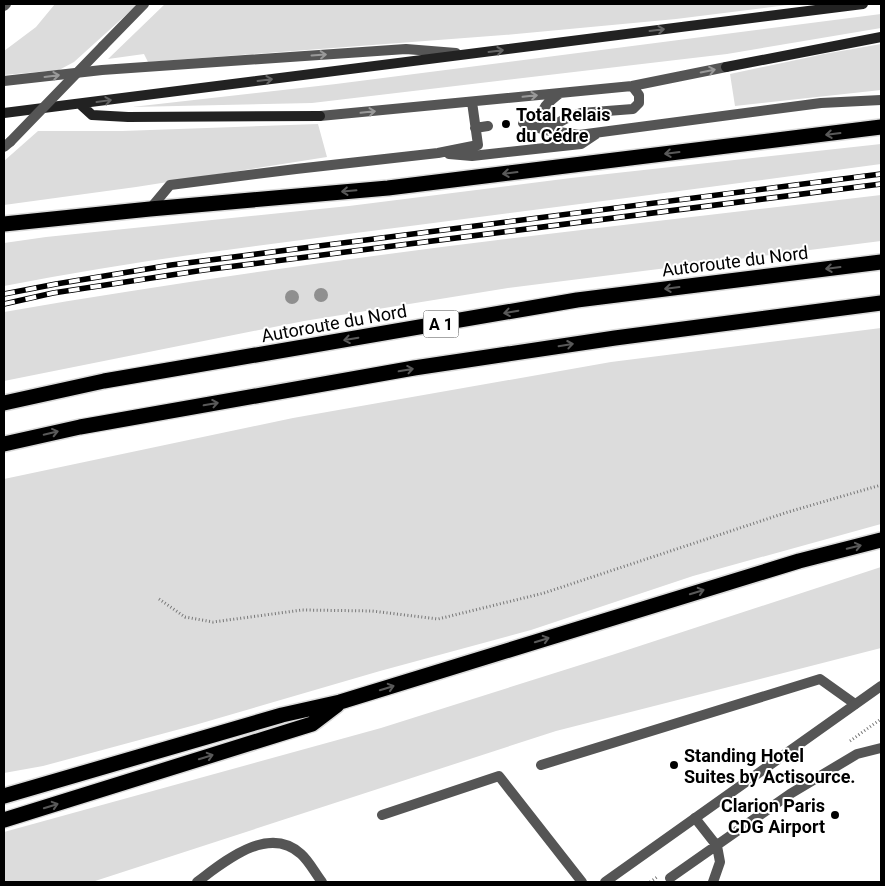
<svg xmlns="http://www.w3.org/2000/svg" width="885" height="886" font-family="Roboto,sans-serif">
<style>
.green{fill:#dcdcdc}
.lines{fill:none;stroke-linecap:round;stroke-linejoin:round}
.motorway-casing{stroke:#dbdbdb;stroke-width:18}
.path{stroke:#777;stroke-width:3;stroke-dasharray:1 2.5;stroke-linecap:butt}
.service{stroke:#555;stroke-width:10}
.tertiary{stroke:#555;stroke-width:10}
.secondary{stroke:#222;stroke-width:10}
.motorway{stroke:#000;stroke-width:15}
.rail-casing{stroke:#000;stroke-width:5.5}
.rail{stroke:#fff;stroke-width:4;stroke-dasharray:11;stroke-linecap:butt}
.tertiary-bridge{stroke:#555;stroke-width:10}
.tree{fill:#8f8f8f}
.oneway{stroke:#646464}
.oneway2{stroke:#999}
.oneway3{stroke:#595959}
.poi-dot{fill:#000;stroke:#fff;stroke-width:2}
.labels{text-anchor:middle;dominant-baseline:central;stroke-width:4;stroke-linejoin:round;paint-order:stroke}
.shield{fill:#fff;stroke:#4c4c4c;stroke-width:1}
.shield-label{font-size:16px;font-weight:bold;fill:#000}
.poi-label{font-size:18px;font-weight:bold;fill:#000;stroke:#fff;text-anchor:start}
.street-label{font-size:18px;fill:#000;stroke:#fff}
</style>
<rect width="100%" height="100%" fill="#fff"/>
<!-- green -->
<path class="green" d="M55,4H138L74,62L59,70L4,75V51L36,27Z
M165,4H795L676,19L504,35L148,62L144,54L108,59Z
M881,14V28L727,54L312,103L132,107L336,84Z
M881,44V90L735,106L730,74L824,54Z
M318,124L327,157L136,187L4,205V161L38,131H122Z
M881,144V164C727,185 572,205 418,225C279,243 141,259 4,286V243L46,237L349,206L571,178Z
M881,195V241L508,288L304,321L4,381V312C295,261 588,229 881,195Z
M881,328V524L693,576L531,630L380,671L195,725L43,766L4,773V479L293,418L611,362Z
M881,567V648L556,731L92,882H4V832L381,728L612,655Z"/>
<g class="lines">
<defs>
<path id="motorway" d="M4,224L150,209L388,188L881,127
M4,403L104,381L577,300L881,262
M4,444L80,427L414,368L615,338L881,303
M4,796L282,715L340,702L799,561L881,540
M4,820L312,724L337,705"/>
</defs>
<!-- motorway casing -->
<use href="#motorway" class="motorway-casing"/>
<!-- path -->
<path class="path" d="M159,599L185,617L213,622L302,610L372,611L438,619L544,593L788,512L881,485
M850,741L881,719
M650,882L657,877"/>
<!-- service -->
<path class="service" d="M560,93C544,106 538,109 545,130L565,119L581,113L633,109L639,103V95L632,86
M320,116L632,86L726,67
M523,123L545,130L579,135L821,103L881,100
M475,128L488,126
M449,154L472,156L581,144L596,134
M150,209L170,185L296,169L438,153L478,145L472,102
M541,765L820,679L855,704
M382,815L499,776L582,882
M695,818L717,846L720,862L713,882
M670,878L790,794L857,754L881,748
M197,882C224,862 268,824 301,854C309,861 315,873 322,882"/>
<!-- tertiary -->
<path class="tertiary" d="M4,6L6,4
M103,46L144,4
M4,81L102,70L406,49L456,53
M4,147L10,142
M605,882L881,686"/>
<!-- secondary -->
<path class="secondary" d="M726,67L881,37
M80,104L92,115L128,117L320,116
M4,113L863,4"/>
<!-- motorway -->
<use href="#motorway" class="motorway"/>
<defs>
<path id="rail" d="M4,294L56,284L171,265L881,174
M4,304L53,293L204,270L881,184"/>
</defs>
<!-- rail casing -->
<use href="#rail" class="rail-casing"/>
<!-- rail -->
<use href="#rail" class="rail"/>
<!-- tertiary-bridge -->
<path class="tertiary-bridge" d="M10,142L103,46"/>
</g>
<!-- trees -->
<g class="tree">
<circle cx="321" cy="295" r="7"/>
<circle cx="292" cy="297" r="7"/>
</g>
<!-- one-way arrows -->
<defs><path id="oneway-shaft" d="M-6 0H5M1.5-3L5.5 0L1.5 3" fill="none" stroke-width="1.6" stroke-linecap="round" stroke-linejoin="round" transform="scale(1.25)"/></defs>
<g class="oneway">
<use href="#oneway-shaft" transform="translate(657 30) rotate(-7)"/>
<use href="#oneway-shaft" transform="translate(496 51) rotate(-7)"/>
<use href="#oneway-shaft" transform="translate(265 80) rotate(-7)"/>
<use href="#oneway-shaft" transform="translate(104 101) rotate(-8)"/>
</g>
<g class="oneway2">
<use href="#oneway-shaft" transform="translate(319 55) rotate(-4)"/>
<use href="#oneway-shaft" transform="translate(708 71) rotate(-11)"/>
<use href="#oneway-shaft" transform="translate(52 76) rotate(-7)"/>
<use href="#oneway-shaft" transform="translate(530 96) rotate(-6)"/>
<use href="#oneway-shaft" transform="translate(368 112) rotate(-6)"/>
</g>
<g class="oneway3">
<use href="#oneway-shaft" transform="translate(833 134) rotate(173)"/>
<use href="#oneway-shaft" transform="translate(672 153) rotate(173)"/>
<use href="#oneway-shaft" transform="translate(510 173) rotate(173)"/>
<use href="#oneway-shaft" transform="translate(349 191) rotate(175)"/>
<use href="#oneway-shaft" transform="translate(833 268) rotate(173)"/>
<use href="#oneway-shaft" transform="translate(672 288) rotate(173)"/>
<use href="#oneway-shaft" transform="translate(511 312) rotate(170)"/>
<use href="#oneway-shaft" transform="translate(351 339) rotate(170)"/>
<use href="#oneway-shaft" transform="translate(566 345) rotate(-9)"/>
<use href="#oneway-shaft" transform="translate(406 370) rotate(-10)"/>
<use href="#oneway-shaft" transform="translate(211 404) rotate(-10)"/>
<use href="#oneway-shaft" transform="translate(51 433) rotate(-13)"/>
<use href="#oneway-shaft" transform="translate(854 547) rotate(-14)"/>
<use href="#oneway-shaft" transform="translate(697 592) rotate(-17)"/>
<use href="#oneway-shaft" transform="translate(542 640) rotate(-17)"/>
<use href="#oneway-shaft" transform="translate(387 688) rotate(-17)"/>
<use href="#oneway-shaft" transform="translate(206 757) rotate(-17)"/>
<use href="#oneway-shaft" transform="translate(51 806) rotate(-17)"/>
</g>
<!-- markers -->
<g class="poi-dot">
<circle cx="506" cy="124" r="5"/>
<circle cx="674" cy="765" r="5"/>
<circle cx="835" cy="815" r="5"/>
</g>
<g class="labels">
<!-- shield labels -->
<rect class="shield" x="423.5" y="310.5" width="35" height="27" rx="4"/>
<g class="shield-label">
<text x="441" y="324">A 1</text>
</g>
<!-- poi labels -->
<g class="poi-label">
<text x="516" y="114">Total Relais<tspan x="516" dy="21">du Cédre</tspan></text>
<text x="684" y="755">Standing Hotel<tspan x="684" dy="21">Suites by Actisource.</tspan></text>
<text x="825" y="805" text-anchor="end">Clarion Paris<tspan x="825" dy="21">CDG Airport</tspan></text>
</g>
<!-- street labels -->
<g class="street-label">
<text transform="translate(735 261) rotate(-7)">Autoroute du Nord</text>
<text transform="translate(334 323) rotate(-10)">Autoroute du Nord</text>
</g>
</g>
<!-- border -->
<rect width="885" height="886" fill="none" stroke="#000000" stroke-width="10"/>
</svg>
